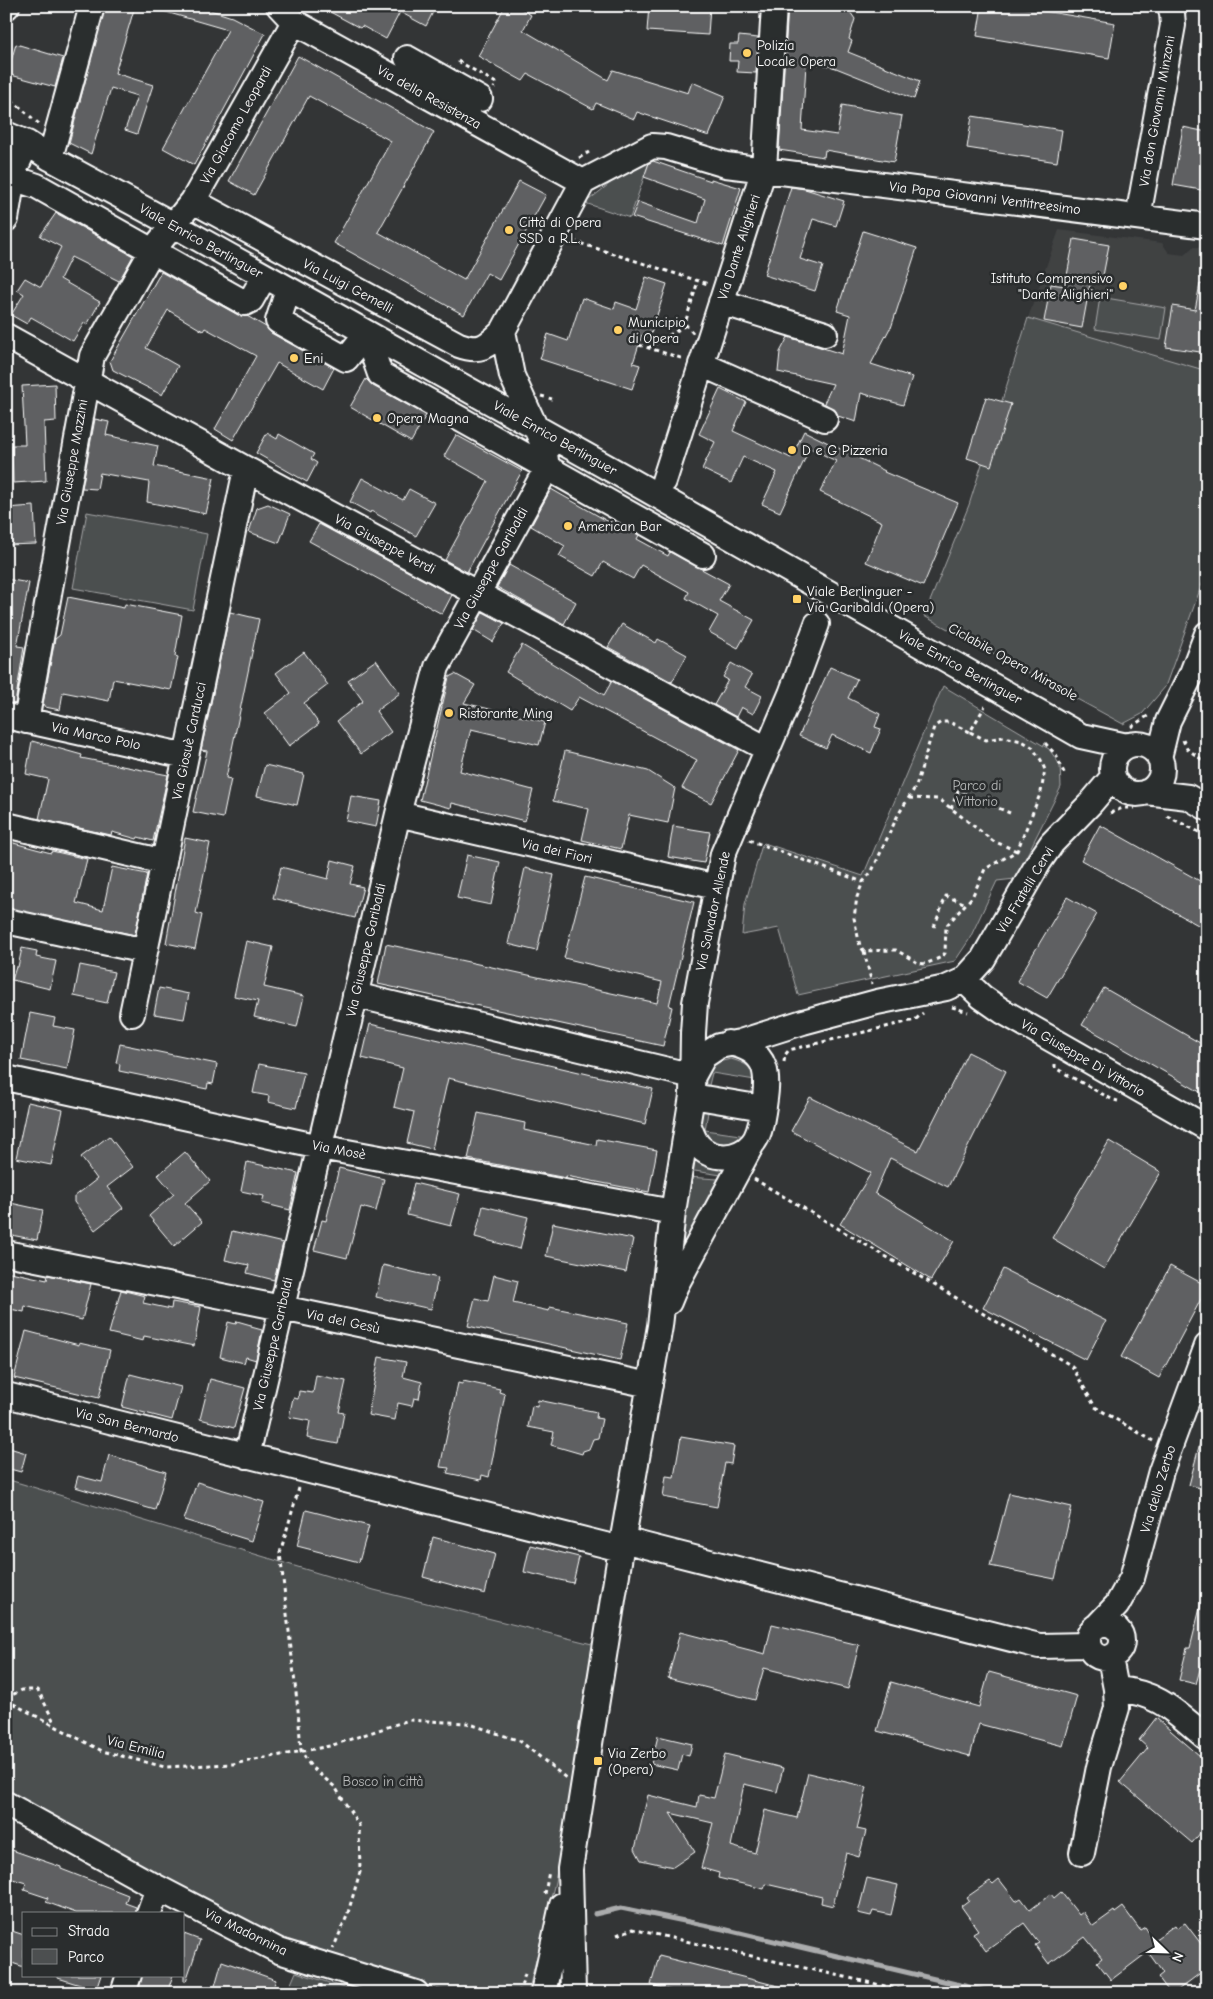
<svg xmlns="http://www.w3.org/2000/svg" width="1213" height="1999" font-family="'Comic Neue',sans-serif">
<style>
.built{fill:#404243}
.green{fill:#4c4f50;stroke:#a6a7a8}
.lines{fill:none;stroke-linecap:round;stroke-linejoin:round}
.stream{stroke:#abacad;stroke-width:5}
.building{fill:#5f6162;stroke:#fff}
.minor-casing{stroke:#fff;stroke-width:28}
.path{stroke:#fff;stroke-width:3;stroke-dasharray:4 4;stroke-linecap:butt}
.minor{stroke:#2a2d2e;stroke-width:24}
.poi-dot{fill:#ffd166;stroke:#2a2d2e;stroke-width:2}
.labels{text-anchor:middle;dominant-baseline:central;stroke-width:5;stroke-linejoin:round;paint-order:stroke}
.poi-label{font-size:14px;fill:#fff;stroke:#2a2d2e;text-anchor:start}
.street-label{font-size:14px;fill:#fff;stroke:#2a2d2e}
.park-label{font-size:14px;fill:#b7b9b9;stroke:#2a2d2e}
</style>
<rect width="100%" height="100%" fill="#333536"/>
<filter id="ink" filterUnits="userSpaceOnUse"><feTurbulence type="fractalNoise" baseFrequency=".02" numOctaves="2"/><feDisplacementMap in="SourceGraphic" scale="10" xChannelSelector="R" yChannelSelector="G"/><feConvolveMatrix kernelMatrix="1 2 1 2 8 2 1 2 1" color-interpolation-filters="sRGB"/></filter>
<g filter="url(#ink)">
<!-- built -->
<path class="built" d="M1059,230L1162,243L1169,253L1184,255L1193,247L1207,248V371L1028,318Z"/>
<!-- green -->
<path class="green" d="M650,160L630,218L585,203L613,181Z
M1100,297L1166,308L1161,340L1095,329Z
M1028,318L1207,371V570L1165,687L1142,714L1123,724L924,616L969,505Z
M87,512L207,534L193,610L73,588Z
M943,686L1049,749L1060,765L1061,787L1015,879L997,881L969,940L955,961L798,995L779,928L742,935L745,904L762,845L764,843L863,876Z
M731,1059C745,1063 754,1068 761,1081L752,1098L755,1080L712,1073L708,1089L703,1088L705,1074L714,1063Z
M702,1110L708,1112L705,1130L747,1136L750,1117L758,1118L745,1143L717,1148L700,1136L698,1112Z
M690,1150L728,1164V1176L688,1170Z
M687,1177L718,1179L725,1182L676,1267Z
M6,1479L374,1590L596,1645L555,1882L528,1993H453L284,1944L6,1792Z
M296,1972L360,1993H287Z"/>
<g class="lines">
<!-- stream -->
<path class="stream" d="M595,1914L621,1908L723,1929L994,1993"/>
</g>
<!-- building -->
<path class="building" d="M105,6H135L115,73L153,85L137,134L125,130L137,96L111,88L91,154L69,143Z
M160,6H198L232,17L265,34L194,165L163,148L228,30L159,10Z
M319,6H436L426,26L400,12L386,39L362,26L360,28Z
M505,6H516L531,15L523,30L608,80L613,70L688,93L692,82L725,96L709,136L637,112L634,119L596,103L593,109L528,74L523,81L478,56Z
M649,6H710L708,35L647,31Z
M788,6H846L855,19L849,39L852,41L848,52L920,81L914,99L836,68L822,64H806L802,130L837,135L842,105L902,116L894,162L825,150L824,157L779,150Z
M982,6H1014L1115,23L1109,58L977,36Z
M739,36L758,38L756,73L737,72L738,61H729L730,44H738Z
M16,44L63,58L55,87L7,74Z
M298,56L434,132L378,232L464,280L519,181L546,195L499,280L487,273L464,315L334,243L391,141L309,96L254,195L229,181Z
M972,116L1062,130L1057,162L967,148Z
M1183,127L1207,132V191L1173,185Z
M653,161L711,181V179L741,188L723,246L632,217L638,202L698,223L705,199L644,177L649,163Z
M791,187L805,189L844,201L836,226L813,219L800,259L823,266L815,291L764,275Z
M56,213L133,256L119,281L71,257L60,279L100,302L87,325L84,323L73,341L31,317L27,324L11,315L24,294L17,290L25,278L41,287L61,247L40,236Z
M863,231L917,248L891,328H890L871,364L912,377L903,405L861,393L856,422L838,416L836,411L824,403L833,384L778,372L780,352L788,337L842,354L850,315L837,311Z
M1074,239L1109,245L1102,281L1091,279L1082,328L1044,321L1051,284L1065,286Z
M161,272L238,315L247,316L266,327L271,333L334,368L323,389L277,363L233,440L215,429L256,356L205,328L203,331L168,310L146,348L178,366L162,395L113,370L110,361Z
M646,277L667,284L650,337L642,335L633,363L640,365L632,389L540,359L548,334L568,341L582,298L614,309L616,302L636,309Z
M1200,284L1207,285V353L1166,347L1173,306L1195,310Z
M366,379L373,386L426,415L411,442L350,407Z
M55,384L56,421L44,422L46,481L13,483L12,445H25L22,386Z
M720,389L746,402L733,431L791,458L804,431L885,471L884,472L958,503L923,586L866,562L882,522L820,492L836,461L810,448L780,512L762,504L777,472L743,457L731,483L702,469L715,442L699,434Z
M986,397L1011,404L991,466L967,458Z
M95,419L109,422L106,435L158,446L154,466L214,478L206,514L147,502L149,482L100,473L97,489L82,488Z
M267,433L277,439L279,434L314,454L311,459L317,463L307,482L256,453Z
M456,435L522,471L467,572L445,560L488,481L444,456Z
M362,478L403,500L409,489L435,503L416,536L371,511L370,513L350,502Z
M551,489L609,522L639,535L637,539L668,556L670,552L729,584L719,601L754,620L738,648L709,632L718,616L686,598L689,592L641,565L633,579L603,562L595,576L559,556L565,546L531,526Z
M268,504L290,514L279,543L249,532L257,508Z
M34,506L36,544L6,545V508Z
M319,524L452,595L442,614L309,541Z
M509,565L576,602L564,624L497,587Z
M6,579L29,583L17,646L24,647L15,704L6,703Z
M68,597L124,608L125,604L182,615L175,656L178,657L171,690L113,679L109,701L63,692L60,710L45,707L43,704L55,639L60,635Z
M230,612L259,619L226,778L231,779L223,818L193,812L207,751L201,750Z
M483,612L504,623L493,642L473,630Z
M622,624L656,643L658,639L687,655L672,682L608,647Z
M522,645L604,695L612,681L739,750L711,803L682,788L697,760L579,697L570,711L506,672Z
M304,652L328,685L304,703L319,724L289,746L265,713L291,693L276,673Z
M376,660L400,693L376,711L391,732L361,754L337,721L363,701L348,680Z
M731,663L752,675L745,687L762,696L753,714L741,707L736,717L714,705L728,680L723,677Z
M830,667L857,679L848,698L880,714L875,727L881,729L871,753L832,735L826,748L799,736Z
M455,674L475,685L464,703L545,722L539,745L471,729L460,771L533,790L525,821L452,803L451,808L420,800L449,677Z
M32,741L82,755L81,758L168,775L153,841L138,837L137,839L112,832L111,835L39,819L48,779L26,774Z
M565,751L648,771L675,788L668,823L629,815L621,849L582,840L589,809L553,801Z
M265,765L304,774L297,805L257,796Z
M351,796L381,801L376,827L346,821Z
M1100,825L1207,885V930L1081,860Z
M673,826L710,832L704,863L668,857Z
M185,838L210,843L196,913L202,915L195,949L166,943Z
M6,841L51,853L52,851L87,859L76,903L103,910L112,867L147,874L135,935L6,908Z
M467,855L500,862L491,905L457,898Z
M332,860L355,866L350,884L363,887L355,918L273,898L281,867L328,879Z
M525,868L554,875L537,951L508,944Z
M585,877L694,902L669,1006L672,1007L663,1046L378,984L386,944L657,1003L662,982L564,958Z
M1067,897L1097,914L1047,998L1017,981Z
M246,941L273,947L264,987L304,996L297,1027L254,1017L258,1001L234,996Z
M22,948L37,951L36,957L56,961L50,989L12,980L16,967H18Z
M80,965L114,972L107,1003L74,996Z
M159,988L189,994L184,1019L154,1014Z
M1104,988L1207,1047V1096L1082,1025Z
M30,1013L55,1018L53,1026L75,1030L67,1069L21,1060Z
M370,1024L653,1089L645,1124L448,1078L432,1149L407,1143L414,1112L394,1107L403,1068L362,1058Z
M120,1044L217,1064L213,1084L208,1083L207,1089L119,1071L120,1064L116,1063Z
M968,1052L1006,1071L948,1187L890,1158L875,1193L954,1241L931,1280L840,1224L871,1173L791,1131L810,1097L918,1151Z
M259,1064L304,1073L296,1108L268,1102L269,1096L253,1093Z
M28,1102L63,1110L51,1165L16,1158Z
M478,1113L525,1123L524,1130L596,1145L597,1139L657,1150L649,1192L566,1176V1178L468,1159Z
M109,1136L133,1167L107,1187L123,1208L95,1230L74,1202V1197L97,1179L81,1157Z
M1109,1141L1161,1172L1104,1269L1052,1238Z
M185,1152L210,1181L185,1203L202,1222L174,1246L149,1216L174,1194L158,1175Z
M247,1162L298,1173L290,1210L262,1203L264,1196L241,1191Z
M339,1168L384,1179L376,1211L361,1207L347,1258L314,1250L322,1220L326,1221Z
M414,1183L460,1194L451,1226L407,1215Z
M6,1202L43,1210L37,1240L6,1234Z
M483,1206L528,1217L520,1249L475,1237Z
M553,1223L633,1239L626,1272L546,1256Z
M232,1231L283,1243L274,1280L247,1273L249,1265L225,1260Z
M383,1265L438,1278L431,1309L376,1297Z
M1170,1266L1207,1286V1288L1159,1378L1121,1357Z
M1003,1269L1106,1321L1086,1360L983,1308Z
M6,1271L47,1280L48,1275L91,1284L82,1320L25,1306L24,1312L6,1308Z
M494,1275L518,1281L513,1303L549,1311L550,1307L628,1323L620,1360L468,1326L475,1298L488,1301Z
M121,1290L145,1296L143,1303L171,1309L172,1302L201,1307L194,1346L144,1336L143,1341L109,1333Z
M237,1321L251,1325V1327L262,1330L256,1360L246,1357L244,1363L220,1357L228,1322L236,1324Z
M26,1331L79,1345V1343L110,1350L99,1398L14,1378Z
M379,1357L406,1362L403,1377L422,1382L419,1399L414,1398L412,1406L398,1403L395,1420L368,1415Z
M130,1374L181,1387L172,1420L122,1407Z
M316,1375L346,1381L339,1412L344,1413L338,1444L307,1438L310,1421L289,1417L293,1398L298,1399L299,1391L313,1393Z
M210,1379L245,1388L234,1428L200,1419Z
M463,1381L500,1389L499,1392L505,1394L489,1477L482,1475L481,1480L447,1473L449,1468L440,1467L458,1383L462,1384Z
M538,1400L597,1412L596,1418L602,1419L598,1438L593,1439L589,1449L583,1451L582,1454L551,1445L554,1432L528,1427L532,1406L537,1407Z
M1202,1435H1207V1490L1189,1485Z
M681,1437L734,1446L731,1464L725,1463L717,1507L663,1497L666,1476L674,1477Z
M6,1447L26,1453L21,1472L6,1468Z
M109,1455L166,1472L155,1510L75,1487L78,1476L102,1482Z
M197,1482L264,1502L252,1541L184,1520Z
M1009,1493L1072,1507L1055,1579L990,1566Z
M306,1510L369,1526L359,1562L297,1546Z
M433,1537L495,1554L485,1594L423,1577Z
M530,1545L579,1557L573,1583L524,1572Z
M1202,1600L1207,1601V1656L1204,1655L1196,1684L1179,1680L1187,1648H1190Z
M772,1624L859,1645L848,1689L764,1668L755,1700L668,1678L680,1632L765,1654Z
M989,1672L1077,1696L1063,1746L979,1724L970,1756L877,1731L891,1682L979,1707Z
M1156,1718L1207,1762V1825L1192,1843L1120,1782L1148,1748L1139,1740Z
M658,1736L692,1744L689,1756L682,1754L678,1770L651,1764Z
M725,1754L783,1768L777,1792L744,1784L731,1846L755,1853L765,1810L797,1818L808,1773L867,1787L857,1829L866,1831L859,1857L846,1853L833,1906L821,1903L822,1897L766,1884L764,1889L718,1878L719,1873L701,1868L713,1823L670,1813L695,1852L673,1867L641,1860L635,1849L648,1795L697,1807L699,1795L714,1798Z
M6,1848L61,1867V1869L128,1895L125,1903L136,1907V1913H76L46,1902L48,1898L24,1890L26,1883L6,1877Z
M867,1878L898,1885L891,1915L873,1911L871,1916L858,1913Z
M999,1879L1016,1901L1021,1898L1030,1910L1051,1894L1054,1898L1061,1892L1079,1915L1083,1912L1093,1926L1114,1911L1115,1913L1123,1907L1140,1930L1145,1927L1154,1940L1175,1925L1177,1928L1185,1923L1202,1945L1207,1942V1968L1174,1993H1170L1158,1977L1163,1973L1148,1952L1111,1980L1097,1962L1102,1958L1085,1937L1049,1964L1035,1945L1039,1943L1024,1923L986,1951L973,1933L978,1930L961,1906L969,1900L967,1897L990,1881L993,1884Z
M6,1929L24,1935V1967L6,1961Z
M184,1934L200,1940L186,1981H184Z
M659,1956L786,1988V1993H681L651,1985Z
M222,1961L276,1980L271,1993H213Z
M58,1975H101L96,1990L58,1978Z
M142,1975H173L167,1993H138Z"/>
<g class="lines">
<defs>
<path id="minor" d="M279,6L294,22L583,182
M6,7L7,6
M407,58L480,99
M6,134L27,143L50,158L174,225L630,480L1081,736L1127,746
M50,158L92,6
M13,178L37,186L245,303L251,300L264,277
M193,201L459,345C481,353 487,346 503,331
M1138,217L1173,25L1172,13L1170,6
M6,219L14,171L27,143
M288,290L278,321L346,359L366,334
M721,302L825,334
M366,334L380,374L703,555
M6,336L246,469L767,749
M701,364L825,419
M664,481L764,169L774,6
M6,716L186,756
M26,721L92,356L152,251L193,201L294,22
M1112 769a25 25 0 1 1 50 0a25 25 0 1 1-50 0Z
M1159,758L1168,721L1192,673L1207,634
M1146,792L1188,797L1207,808
M398,814L716,887
M6,825L164,862
M6,921L145,951
M964,980L982,997L1002,1011L1207,1128
M355,995L693,1076
M132,1014L246,469
M693,1076L704,1056L719,1046L740,1042L803,1022L877,1002L946,988L964,980L983,959L1039,862L1052,843L1090,804L1113,777
M6,1078L320,1147L673,1212
M692,1096L763,1108
M688,1124C691,1131 693,1139 698,1145C712,1161 738,1160 752,1144C760,1135 761,1123 763,1112C769,1077 771,1050 728,1043
M6,1253L282,1308L650,1385
M669,1302L676,1285L752,1144
M6,1395L621,1549
M247,1456L398,814L437,667L547,468L544,446L512,376L503,331L583,182L652,146L666,147L726,165L1207,226
M623,1540L1039,1646L1088,1645
M1088 1641a17 17 0 1 1 34 0a17 17 0 1 1-34 0Z
M1098,1625L1117,1605L1132,1578L1161,1471L1207,1346
M1116,1689C1160,1693 1175,1712 1207,1738
M6,1804L158,1888L279,1951L416,1993
M1082,1853L1099,1767L1117,1708L1116,1689L1110,1658
M149,1913L158,1888
M123,1993L129,1975
M543,1993L562,1905
M573,1993L570,1869L621,1549L660,1326L673,1212L692,1096L693,1033L695,1003L723,854L791,694L817,624"/>
</defs>
<!-- minor casing -->
<use href="#minor" class="minor-casing"/>
<!-- path -->
<path class="path" d="M458,61L496,83L494,88
M6,95L39,124
M579,158L589,152
M573,241L708,284
M693,333L686,325V320L698,281
M639,345L684,359
M648,348L686,325
M541,396L552,399
M1131,727L1149,715
M970,732L986,740L1003,737L1022,741L1032,747L1041,760L1045,770L1041,792L1017,851L985,869L972,897L946,926L945,953L942,957L925,964L918,963L896,950L864,951L860,946L854,918L857,897L863,882L872,871L898,815L916,786L934,727L941,722H949L970,732L985,706
M1183,740L1187,749L1207,763
M1045,743L1056,755L1065,775
M909,798L939,799L993,841L1017,851
M951,809L958,791L1010,813
M1110,813L1123,808H1135
M1167,816L1207,836
M749,840L863,882
M934,927L946,896L966,904
M864,951L872,984
M952,1007L968,1012
M784,1062L785,1055L789,1050L915,1020L923,1013
M1055,1064V1068L1113,1100L1118,1101
M754,1179L1072,1366L1095,1407L1153,1441
M299,1488L280,1553L298,1710L301,1751L311,1767L335,1787L359,1825L360,1872L347,1916L333,1949
M6,1698L22,1690H38L55,1724
M6,1700L102,1751L165,1767L233,1764L330,1746L409,1720L467,1723L520,1741L566,1778
M545,1894L549,1871
M617,1935L632,1929L916,1993
M321,1984V1993
M519,1993L526,1971"/>
<!-- minor -->
<use href="#minor" class="minor"/>
</g>
</g>
<!-- markers -->
<g class="poi-dot">
<circle cx="747" cy="53" r="5"/>
<circle cx="509" cy="230" r="5"/>
<circle cx="1123" cy="286" r="5"/>
<circle cx="618" cy="330" r="5"/>
<circle cx="294" cy="358" r="5"/>
<circle cx="377" cy="418" r="5"/>
<circle cx="792" cy="450" r="5"/>
<circle cx="568" cy="526" r="5"/>
<rect x="792" y="594" width="10" height="10" rx="2.5"/>
<circle cx="449" cy="713" r="5"/>
<rect x="593" y="1756" width="10" height="10" rx="2.5"/>
</g>
<g class="labels">
<!-- poi labels -->
<g class="poi-label">
<text x="757" y="45">Polizia<tspan x="757" dy="16">Locale Opera</tspan></text>
<text x="519" y="222">Città di Opera<tspan x="519" dy="16">SSD a R.L.</tspan></text>
<text x="1113" y="278" text-anchor="end">Istituto Comprensivo<tspan x="1113" dy="16">"Dante Alighieri"</tspan></text>
<text x="628" y="322">Municipio<tspan x="628" dy="16">di Opera</tspan></text>
<text x="304" y="358">Eni</text>
<text x="387" y="418">Opera Magna</text>
<text x="802" y="450">D e G Pizzeria</text>
<text x="578" y="526">American Bar</text>
<text x="807" y="591">Viale Berlinguer -<tspan x="807" dy="16">Via Garibaldi (Opera)</tspan></text>
<text x="459" y="713">Ristorante Ming</text>
<text x="608" y="1753">Via Zerbo<tspan x="608" dy="16">(Opera)</tspan></text>
</g>
<!-- street labels -->
<g class="street-label">
<text transform="translate(429 97) rotate(29)">Via della Resistenza</text>
<text transform="translate(1157 111) rotate(-80)">Via don Giovanni Minzoni</text>
<text transform="translate(236 125) rotate(-61)">Via Giacomo Leopardi</text>
<text transform="translate(985 198) rotate(7)">Via Papa Giovanni Ventitreesimo</text>
<text transform="translate(201 241) rotate(29)">Viale Enrico Berlinguer</text>
<text transform="translate(739 247) rotate(-72)">Via Dante Alighieri</text>
<text transform="translate(348 286) rotate(28)">Via Luigi Gemelli</text>
<text transform="translate(555 438) rotate(29)">Viale Enrico Berlinguer</text>
<text transform="translate(72 462) rotate(-80)">Via Giuseppe Mazzini</text>
<text transform="translate(385 544) rotate(28)">Via Giuseppe Verdi</text>
<text transform="translate(491 568) rotate(-61)">Via Giuseppe Garibaldi</text>
<text transform="translate(1013 662) rotate(29)">Ciclabile Opera Mirasole</text>
<text transform="translate(960 667) rotate(29)">Viale Enrico Berlinguer</text>
<text transform="translate(96 736) rotate(12)">Via Marco Polo</text>
<text transform="translate(189 741) rotate(-78)">Via Giosuè Carducci</text>
<text transform="translate(557 851) rotate(13)">Via dei Fiori</text>
<text transform="translate(1025 890) rotate(-59)">Via Fratelli Cervi</text>
<text transform="translate(713 911) rotate(-78)">Via Salvador Allende</text>
<text transform="translate(366 950) rotate(-77)">Via Giuseppe Garibaldi</text>
<text transform="translate(1083 1058) rotate(30)">Via Giuseppe Di Vittorio</text>
<text transform="translate(339 1150) rotate(11)">Via Mosè</text>
<text transform="translate(343 1321) rotate(12)">Via del Gesù</text>
<text transform="translate(273 1344) rotate(-77)">Via Giuseppe Garibaldi</text>
<text transform="translate(127 1425) rotate(14)">Via San Bernardo</text>
<text transform="translate(1158 1489) rotate(-73)">Via dello Zerbo</text>
<text transform="translate(136 1747) rotate(14)">Via Emilia</text>
<text transform="translate(246 1932) rotate(26)">Via Madonnina</text>
</g>
<!-- park labels -->
<g class="park-label">
<text x="977" y="785">Parco di<tspan x="977" dy="16">Vittorio</tspan></text>
<text x="383" y="1781">Bosco in città</text>
</g>
</g>
<!-- margin -->
<rect width="1213" height="1999" fill="none" stroke="#2a2d2e" stroke-width="25"/>
<rect x="12" y="12" width="1188" height="1974" fill="none" stroke="#fff" stroke-width="2" filter="url(#ink)"/>
<!-- legend -->
<rect x="22" y="1912" width="162" height="65" fill="#2a2d2e" stroke="#7f8182"/>
<rect x="32" y="1928" width="25" height="8" fill="#2a2d2e" stroke="#7f8182"/>
<text x="68" y="1936" font-size="15" fill="#ffffff">Strada</text>
<rect x="32" y="1949" width="25" height="15" fill="#4c4f50" stroke="#7f8182"/>
<text x="68" y="1962" font-size="15" fill="#ffffff">Parco</text>
<!-- north arrow -->
<g transform="translate(1166 1952) rotate(113)" stroke="#2a2d2e" stroke-width="4" paint-order="stroke">
<path d="M0-4L9 19L0 12L-9 19Z" fill="#ffffff"/>
<text y="-8" font-size="14" font-weight="bold" text-anchor="middle" fill="#ffffff">N</text>
</g>
</svg>
